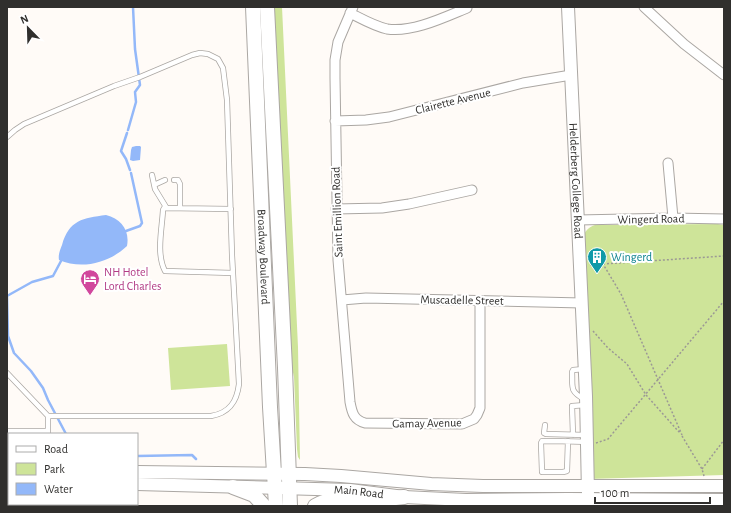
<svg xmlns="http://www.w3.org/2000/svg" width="731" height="513" font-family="'Alegreya Sans',sans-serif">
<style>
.green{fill:#cee499}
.water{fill:#93b8f9}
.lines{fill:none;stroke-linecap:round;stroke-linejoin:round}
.stream{stroke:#93b8f9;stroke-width:2.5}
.lane-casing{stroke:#aba7a3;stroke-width:6}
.street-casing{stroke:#aba7a3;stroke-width:11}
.secondary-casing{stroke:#aba7a3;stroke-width:14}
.primary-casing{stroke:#aba7a3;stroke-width:16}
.path{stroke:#9b9895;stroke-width:1.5;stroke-dasharray:2 2;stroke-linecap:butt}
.lane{stroke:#fff;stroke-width:4.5}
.street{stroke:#fff;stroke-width:9}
.secondary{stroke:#fff;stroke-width:12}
.primary{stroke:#fff;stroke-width:14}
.labels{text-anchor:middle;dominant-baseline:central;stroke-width:4;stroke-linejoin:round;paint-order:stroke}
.street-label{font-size:12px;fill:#302f2d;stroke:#fff}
.culture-label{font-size:12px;fill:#0d838f;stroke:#fff;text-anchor:start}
.hotel-label{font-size:12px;fill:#b23c85;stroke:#fff;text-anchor:start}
</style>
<rect width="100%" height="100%" fill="#fffbf7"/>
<!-- green -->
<path class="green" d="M274,7H282L298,347L300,460L298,457L297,449L294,377L291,363Z
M718,224L724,225V475L588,479L584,235C586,230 589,227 595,225Z
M227,344L230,386L171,390L168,348Z"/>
<!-- water -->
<path class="water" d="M136,146H140L141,147L140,160L133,161L130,160L131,150L132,147Z
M106,215C121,219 130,230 127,246C109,263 82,270 59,260C58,255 60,250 62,245C69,220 83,218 106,215Z"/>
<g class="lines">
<!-- stream -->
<path class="stream" d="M128,130L136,102L135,92L140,85L135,49L133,7
M127,133L121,151L126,159L130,170
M126,231L140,226L142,223L131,173
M61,261L53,276L32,282L7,296L8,336L14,353L31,371L43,388L48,400L66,434
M137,456L192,455L196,459"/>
<defs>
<path id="lane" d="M7,137L15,130L24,124L114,86L140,77L192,55L200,53L208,54L218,59L223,68L227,100L232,255L239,384C237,401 230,413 211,416H48
M152,175L155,189L166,207
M174,180H178L180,184V208
M154,185L165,180
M231,209L164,208L163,210C162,229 156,254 165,271L233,273
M584,369L573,370L572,372C573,387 569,391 584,399
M7,373L48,416V434
M545,425L544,433L546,434L586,435
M7,431H48
M573,435L572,406L586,405
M568,441L567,471L563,472H542L541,443L542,441C557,441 572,441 586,442
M7,452H9
M32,506L36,504"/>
<path id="street" d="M353,7L338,42L335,60V78L338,260L350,402C352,413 354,420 365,423L462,424L474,419L477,415L480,408V301
M644,7L684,44L724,75
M350,13C362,19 374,26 387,29C412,33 445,17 467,8
M335,121L366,120L389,117L523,83L571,75
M668,163L673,218
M336,209L382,208L409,204L472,190
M578,220L673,218L724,219
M342,300L366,298L582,303"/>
<g id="secondary">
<path id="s1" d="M568,7L586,396L588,494"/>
<path d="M7,471H9"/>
<path d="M137,472L305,474L341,476L431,484L483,486H724"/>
<path d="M7,483H9"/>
<path id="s2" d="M137,484L350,490L404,497L466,500L568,499L724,500"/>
</g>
<g id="primary">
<path id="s3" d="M253,7L270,407L276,506"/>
<path d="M267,7L285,368L290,506"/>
<path d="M233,487L254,495L264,506"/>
<path d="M315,506C330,497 346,499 363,499C377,500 391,499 404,497"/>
</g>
</defs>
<!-- lane casing -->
<use href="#lane" class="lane-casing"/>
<!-- street casing -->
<use href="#street" class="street-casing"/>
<!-- secondary casing -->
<use href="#secondary" class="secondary-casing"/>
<!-- primary casing -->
<use href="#primary" class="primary-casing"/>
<!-- path -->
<path class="path" d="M603,264L724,256
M590,265L603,264L621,294L682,435
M593,331L608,348L627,364L646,395L680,433
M682,436L702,469L704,476
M596,443L608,439L724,301
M702,469L724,440"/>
<!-- lane -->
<use href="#lane" class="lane"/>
<!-- street -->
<use href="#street" class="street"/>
<!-- secondary -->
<use href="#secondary" class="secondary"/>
<!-- primary -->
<use href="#primary" class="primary"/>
</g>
<!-- icons -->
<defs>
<symbol id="building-pin" viewBox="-11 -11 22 30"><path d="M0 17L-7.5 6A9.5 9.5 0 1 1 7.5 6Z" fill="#0f9aa8" stroke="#fff"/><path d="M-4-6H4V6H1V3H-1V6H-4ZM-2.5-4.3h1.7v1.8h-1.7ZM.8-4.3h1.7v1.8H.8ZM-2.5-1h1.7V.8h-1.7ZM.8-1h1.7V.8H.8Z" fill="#fff"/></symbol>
<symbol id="hotel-pin" viewBox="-11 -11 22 30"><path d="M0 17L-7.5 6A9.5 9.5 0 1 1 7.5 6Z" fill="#d1479c" stroke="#fff"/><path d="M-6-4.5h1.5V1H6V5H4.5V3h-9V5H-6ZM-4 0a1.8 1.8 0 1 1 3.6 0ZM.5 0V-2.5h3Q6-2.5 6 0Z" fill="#fff"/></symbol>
</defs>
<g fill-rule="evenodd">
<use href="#building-pin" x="586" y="246" width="22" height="30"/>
<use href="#hotel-pin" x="79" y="268" width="22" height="30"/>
</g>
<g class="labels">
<!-- street labels -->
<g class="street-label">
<text transform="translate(453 101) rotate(-14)">Clairette Avenue</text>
<text stroke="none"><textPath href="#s1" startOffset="174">Helderberg College Road</textPath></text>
<text transform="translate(337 212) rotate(-92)">Saint Emillion Road</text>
<text transform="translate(651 219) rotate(-1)">Wingerd Road</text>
<text stroke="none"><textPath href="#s3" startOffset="250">Broadway Boulevard</textPath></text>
<text transform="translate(462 300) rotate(1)">Muscadelle Street</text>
<text transform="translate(427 423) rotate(-1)">Gamay Avenue</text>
<text stroke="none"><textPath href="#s2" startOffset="222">Main Road</textPath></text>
</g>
<!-- culture labels -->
<g class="culture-label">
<text x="611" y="257">Wingerd</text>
</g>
<!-- hotel labels -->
<g class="hotel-label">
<text x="104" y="272">NH Hotel<tspan x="104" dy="14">Lord Charles</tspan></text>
</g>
</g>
<!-- border -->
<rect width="731" height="513" fill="none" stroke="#302f2d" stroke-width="16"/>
<!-- legend -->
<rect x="8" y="433" width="130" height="72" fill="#ffffff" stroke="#acacab"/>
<rect x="16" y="446" width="20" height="6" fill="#ffffff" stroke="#acacab"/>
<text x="44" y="453" font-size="12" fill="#302f2d">Road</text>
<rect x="16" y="463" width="20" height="12" fill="#cee499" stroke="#acacab"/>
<text x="44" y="473" font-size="12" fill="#302f2d">Park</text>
<rect x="16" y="483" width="20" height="12" fill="#93b8f9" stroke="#acacab"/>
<text x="44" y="493" font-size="12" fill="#302f2d">Water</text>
<!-- north arrow -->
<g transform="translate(28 28) rotate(337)" stroke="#ffffff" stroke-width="3" paint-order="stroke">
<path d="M0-3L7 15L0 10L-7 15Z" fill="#302f2d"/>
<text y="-6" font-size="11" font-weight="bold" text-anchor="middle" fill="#302f2d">N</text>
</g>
<!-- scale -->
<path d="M595 497v6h115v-6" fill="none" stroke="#302f2d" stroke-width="2"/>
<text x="601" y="497" font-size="12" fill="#302f2d" stroke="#ffffff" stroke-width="3" paint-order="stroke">100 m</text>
</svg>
